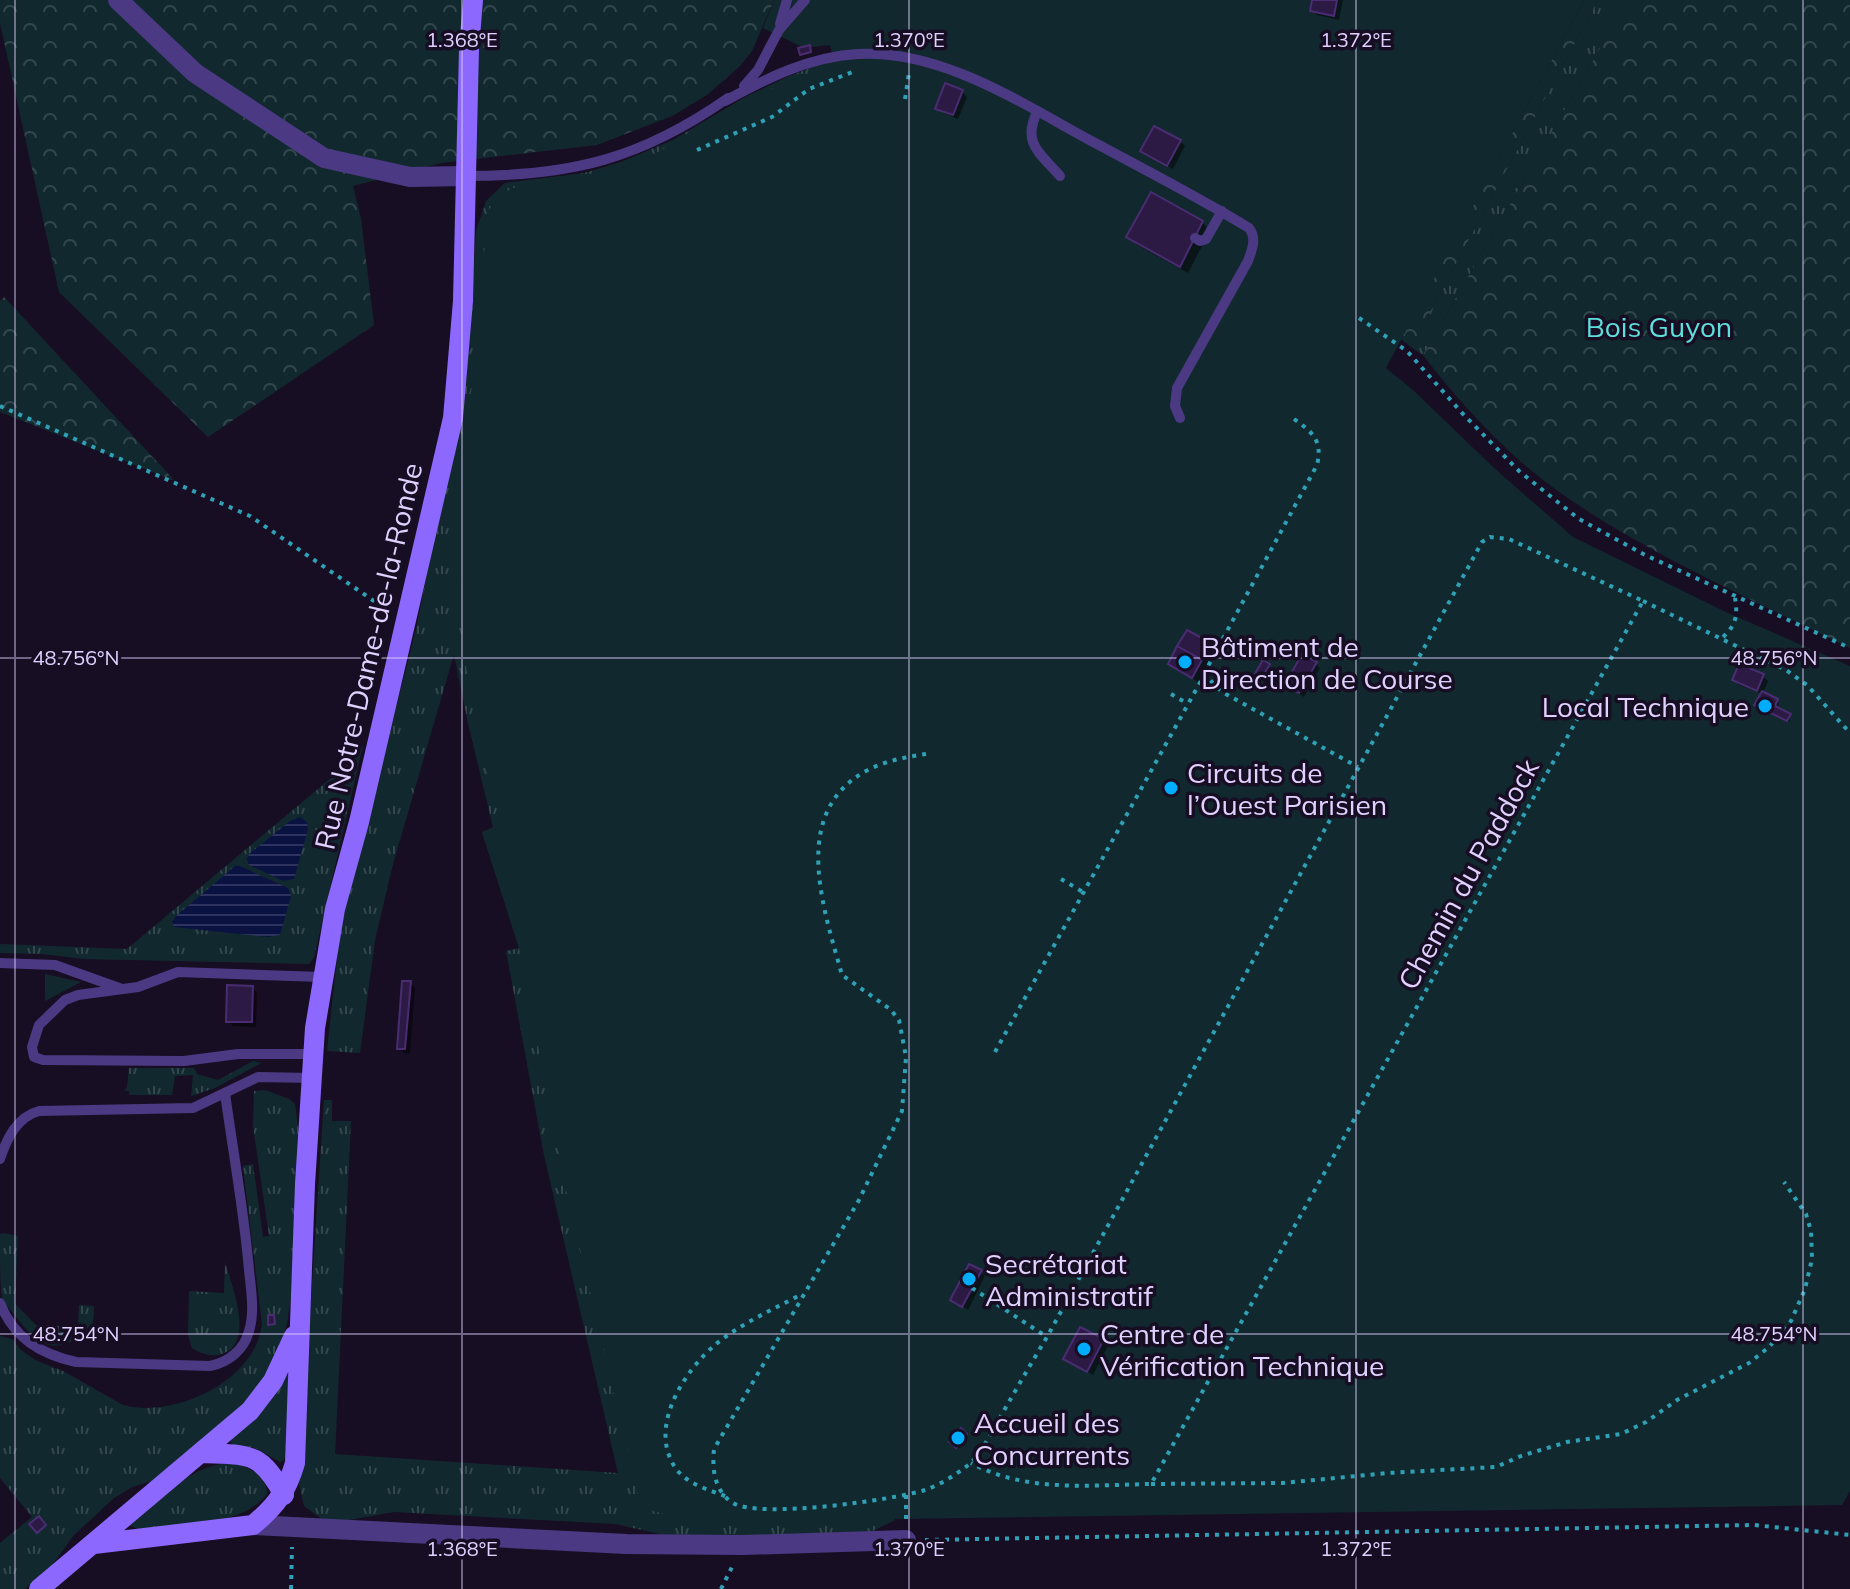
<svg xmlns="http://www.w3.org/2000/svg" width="1850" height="1589" font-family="Mulish,sans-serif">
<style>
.grass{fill:url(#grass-tufts)}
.forest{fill:url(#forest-crowns)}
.green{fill:#11292e}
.water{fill:url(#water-rules)}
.shadow{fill:#0007}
.building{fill:#2c1a45;stroke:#492c71;stroke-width:2}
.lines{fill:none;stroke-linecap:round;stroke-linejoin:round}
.path{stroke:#2fa1b6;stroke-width:4;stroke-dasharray:4 6;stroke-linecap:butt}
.service{stroke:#4c3983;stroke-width:10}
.minor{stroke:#4c3983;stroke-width:20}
.secondary{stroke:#8d68ff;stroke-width:20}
.ticks{fill:none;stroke:#e0d1ff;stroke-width:2;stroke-opacity:0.45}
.poi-dot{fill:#00adfc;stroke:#170e24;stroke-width:3}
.labels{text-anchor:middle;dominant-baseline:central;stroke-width:7;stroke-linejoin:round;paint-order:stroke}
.park-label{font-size:28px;fill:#5ddfdb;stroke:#170e24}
.poi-label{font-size:28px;fill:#e0d1ff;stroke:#170e24;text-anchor:start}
.street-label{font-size:28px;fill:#e0d1ff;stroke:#170e24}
.ticks-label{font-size:20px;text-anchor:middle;fill:#e0d1ff;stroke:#170e24;stroke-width:7;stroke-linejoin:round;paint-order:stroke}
</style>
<defs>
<pattern id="grass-tufts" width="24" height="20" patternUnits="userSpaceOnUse" patternTransform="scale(2)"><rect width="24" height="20" fill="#11292e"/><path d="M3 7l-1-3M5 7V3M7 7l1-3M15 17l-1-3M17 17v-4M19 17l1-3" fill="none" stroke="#33474d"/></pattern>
<pattern id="forest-crowns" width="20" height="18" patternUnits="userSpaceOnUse" patternTransform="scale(2)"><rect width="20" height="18" fill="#11292e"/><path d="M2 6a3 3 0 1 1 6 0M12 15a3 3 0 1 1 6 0" fill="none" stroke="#33474d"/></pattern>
<pattern id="water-rules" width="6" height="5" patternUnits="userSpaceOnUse" patternTransform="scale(2)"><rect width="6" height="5" fill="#0a1242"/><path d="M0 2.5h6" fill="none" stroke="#2d335e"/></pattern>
</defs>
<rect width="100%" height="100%" fill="#170e24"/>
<!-- grass -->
<path class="grass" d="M1598,0H1628L1423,355L1411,347Z
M839,60L895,1520L871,1532L695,1537L660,1534L615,1524L394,1512L343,1521L322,1519L304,1506L299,1483L324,1100H332V1121H351L335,1454L618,1473L544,1155L506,951L519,948L482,832L493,827L468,723L454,654L393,864L375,940L360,1053L327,1051L340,931L416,629L447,474L470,331L476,231L486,201L505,183L584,173L621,162L673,140L745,97L787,77L820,64Z
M363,745L318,940L314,957L309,964L84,959L42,954L0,953V944L127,949L350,762Z
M45,974L81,982L45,1001Z
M253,1061L261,1063L215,1088L191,1096L193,1075L175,1076L172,1095H129V1091H124L127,1087L129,1068H194L197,1074L218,1080Z
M265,1090L289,1099L295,1104L299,1136L291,1296L287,1324L274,1365L244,1409L155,1480L132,1487L114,1498L73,1536L51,1567L25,1589H0V1543L32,1517L0,1478V1336L12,1339L21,1350L37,1361L63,1371L123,1405C174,1419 256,1381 262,1324L243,1166L253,1164L263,1237L269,1236L253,1126L254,1091Z
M4,1233L18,1236L15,1304L36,1325L78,1326L79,1305L94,1306C94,1324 93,1332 75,1340C46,1354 35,1340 17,1318C12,1312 6,1305 2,1298C0,1284 0,1251 0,1234Z
M225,1262C231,1284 256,1343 222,1354C212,1357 201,1354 192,1348L188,1335L189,1291L224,1293Z
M285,1374L292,1376L288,1449L284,1460L280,1462L255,1448L232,1445L230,1441Z
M234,1463C250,1468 267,1475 267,1494C241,1528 177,1524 138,1529L129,1525L135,1515C165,1494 195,1463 234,1463Z"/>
<!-- forest -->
<path class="forest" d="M0,0H774L752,51L740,66L707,95L672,116L597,145L441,163L353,186L361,219L374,325L208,437L59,292L0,23Z
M1584,0H1598L1411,347L1401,339Z
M1628,0H1850V648C1754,600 1653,557 1565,496C1511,459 1463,407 1423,355Z
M4,297L175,481L0,412V301Z"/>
<!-- green -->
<path class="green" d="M774,0H1584L1386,368L1413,390L1493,467L1573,537L1728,613L1850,666V1491L1842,1505L689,1522L641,1507L567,1194L519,948L482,832L501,825L472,706L463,646L450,516L477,357L487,213L495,200L512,188L587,178L644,159L695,133L763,92L834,63L830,45L804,48L763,28Z"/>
<!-- water -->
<path class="water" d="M300,817L307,822L308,829L294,879L283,881L249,865L247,859L249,854L290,821Z
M235,866H240L288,888L291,896L280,935L268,937L174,927L172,922L176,916Z"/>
<!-- shadow -->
<path class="shadow" d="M1314,0H1343L1339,20L1317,15L1312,10Z
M961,91L967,97L958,119L943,113L938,108Z
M1180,141L1185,146L1173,169L1142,151Z
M1202,222L1210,231L1188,273L1137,245L1128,236Z
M1210,645L1215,650L1198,682L1170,664Z
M1264,663L1271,668L1263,681L1258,678Z
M1315,663L1320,668L1304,697L1287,685Z
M1763,676L1768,681L1763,693L1779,703L1776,709L1790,716V722L1759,706L1762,694L1739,685L1734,680Z
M410,983L415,988L410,1054L404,1053L399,1048Z
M252,988L257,993L256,1027L233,1026L228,1021Z
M980,1271L985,1276L968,1310L953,1300Z
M1103,1341L1108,1346L1093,1375L1066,1359Z
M961,1431L968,1437L959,1448L951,1442Z"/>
<!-- building -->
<path class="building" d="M1312,0H1337L1334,16L1310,11Z
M810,45L811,52L800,55L798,48Z
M945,83L963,90L953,115L935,109Z
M1154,126L1181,140L1167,166L1140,151Z
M1151,192L1203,221L1180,267L1126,237Z
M1187,630L1211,643L1202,660L1177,646Z
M1177,646L1202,660L1192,678L1168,664Z
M1302,654L1317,662L1299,693L1284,686Z
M1263,660L1270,664L1260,681L1253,677Z
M1739,664L1764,674L1757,691L1732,680Z
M1762,691L1778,699L1775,706L1791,714L1787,721L1754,705Z
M402,981H411L405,1049H397Z
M227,985L253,986L252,1022H226Z
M969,1264L982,1270L962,1307L950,1300Z
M268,1315H274L275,1324L268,1325Z
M1080,1327L1104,1339L1087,1372L1063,1359Z
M961,1428L967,1434L956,1448L949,1442Z
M39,1516L46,1525L37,1533L29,1524Z"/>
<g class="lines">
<!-- path -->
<path class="path" d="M905,99L909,73
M697,150L772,117L809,89L855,71
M1359,318L1407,351L1463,414L1519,471L1579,519L1645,555L1850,648
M0,406L250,516L390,612
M1294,419C1312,432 1323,440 1317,465L1207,668C1207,680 1215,686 1224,693L1358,767
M1643,601L1786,670L1807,685L1850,733
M1723,637C1736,625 1738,616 1735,598
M1171,694L1188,704
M926,754C906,757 884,761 866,771C789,813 824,910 842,975L890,1009L899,1020L906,1057L902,1111L859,1200L714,1449C712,1469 714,1491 733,1503C760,1519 893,1500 925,1490C940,1485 955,1475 967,1466C981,1455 989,1436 998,1421C1014,1393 1030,1365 1047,1337L1482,542L1490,537L1509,539L1643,601L1151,1484C1091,1485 1026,1493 971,1463
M1061,879L1083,892
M995,1052L1207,670
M972,1288L1047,1337
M1151,1484L1283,1483L1388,1473L1496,1467L1521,1456L1567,1442L1621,1434L1646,1422L1677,1400L1749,1363L1769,1347L1791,1321L1805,1289L1812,1259L1811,1231L1806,1214L1784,1182
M906,1495V1522
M725,1496C709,1490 688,1484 677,1470C646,1429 684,1371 716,1344C742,1323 772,1310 802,1294
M925,1540L1754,1525L1850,1535
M291,1589L292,1547
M721,1589L733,1565"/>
<!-- service -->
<path class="service" d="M780,24L787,0
M744,86L758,70L779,30L805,0
M725,101C767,78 809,57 857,54C944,49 1025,106 1099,145C1149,172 1200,198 1249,228C1257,238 1252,250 1248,261L1177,388L1175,406L1180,418
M1037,112C1022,144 1040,153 1060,176
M466,176C571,176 641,159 728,98
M1195,238L1200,241L1206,239L1222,211
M0,963L55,965L122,989
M313,1054H238L184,1061L43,1060L34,1057L32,1047L39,1025L65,1000L78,995L138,987L178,972L322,977
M0,1159C7,1138 17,1117 39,1111L193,1108L258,1077L312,1078
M0,1303C14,1338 40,1354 76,1362L210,1366C229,1362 244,1350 249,1331C255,1312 251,1290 249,1270C244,1211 233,1152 225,1093"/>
<!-- minor -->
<path class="minor" d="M118,0L195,73L324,158L410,177L466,176
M253,1525L626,1544L743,1545L906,1540"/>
<!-- secondary -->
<path class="secondary" d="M203,1453C249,1455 260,1451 284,1495
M94,1544L253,1525C276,1506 287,1491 295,1463L305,1184L315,1028L335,909L359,822L453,418L463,301L469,49L473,0
M39,1589L250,1411L273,1381L294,1336"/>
</g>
<!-- ticks -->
<path class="ticks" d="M15,0V1589M462,0V1589M909,0V1589M1356,0V1589M1803,0V1589M0,658H1850M0,1334H1850"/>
<!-- markers -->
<g class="poi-dot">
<circle cx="1185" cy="662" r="8"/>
<circle cx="1765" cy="706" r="8"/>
<circle cx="1171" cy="788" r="8"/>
<circle cx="969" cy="1279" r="8"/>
<circle cx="1084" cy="1349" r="8"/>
<circle cx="958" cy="1438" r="8"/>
</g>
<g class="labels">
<!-- park labels -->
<g class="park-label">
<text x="1659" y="326">Bois Guyon</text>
</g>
<!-- poi labels -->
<g class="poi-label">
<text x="1201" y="646">Bâtiment de<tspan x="1201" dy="32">Direction de Course</tspan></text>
<text x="1749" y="706" text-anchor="end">Local Technique</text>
<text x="1187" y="772">Circuits de<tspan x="1187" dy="32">l’Ouest Parisien</tspan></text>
<text x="985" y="1263">Secrétariat<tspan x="985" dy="32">Administratif</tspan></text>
<text x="1100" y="1333">Centre de<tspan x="1100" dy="32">Vérification Technique</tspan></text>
<text x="974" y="1422">Accueil des<tspan x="974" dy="32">Concurrents</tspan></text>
</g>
<!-- street labels -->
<g class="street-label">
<text transform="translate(368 656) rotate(-77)">Rue Notre-Dame-de-la-Ronde</text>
<text transform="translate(1468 874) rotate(-61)">Chemin du Paddock</text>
</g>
</g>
<g class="ticks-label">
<text x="462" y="47">1.368°E</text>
<text x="909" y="47">1.370°E</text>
<text x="1356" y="47">1.372°E</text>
<text x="76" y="665">48.756°N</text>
<text x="1774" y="665">48.756°N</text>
<text x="76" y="1341">48.754°N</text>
<text x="1774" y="1341">48.754°N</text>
<text x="462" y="1556">1.368°E</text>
<text x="909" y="1556">1.370°E</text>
<text x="1356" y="1556">1.372°E</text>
</g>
</svg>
